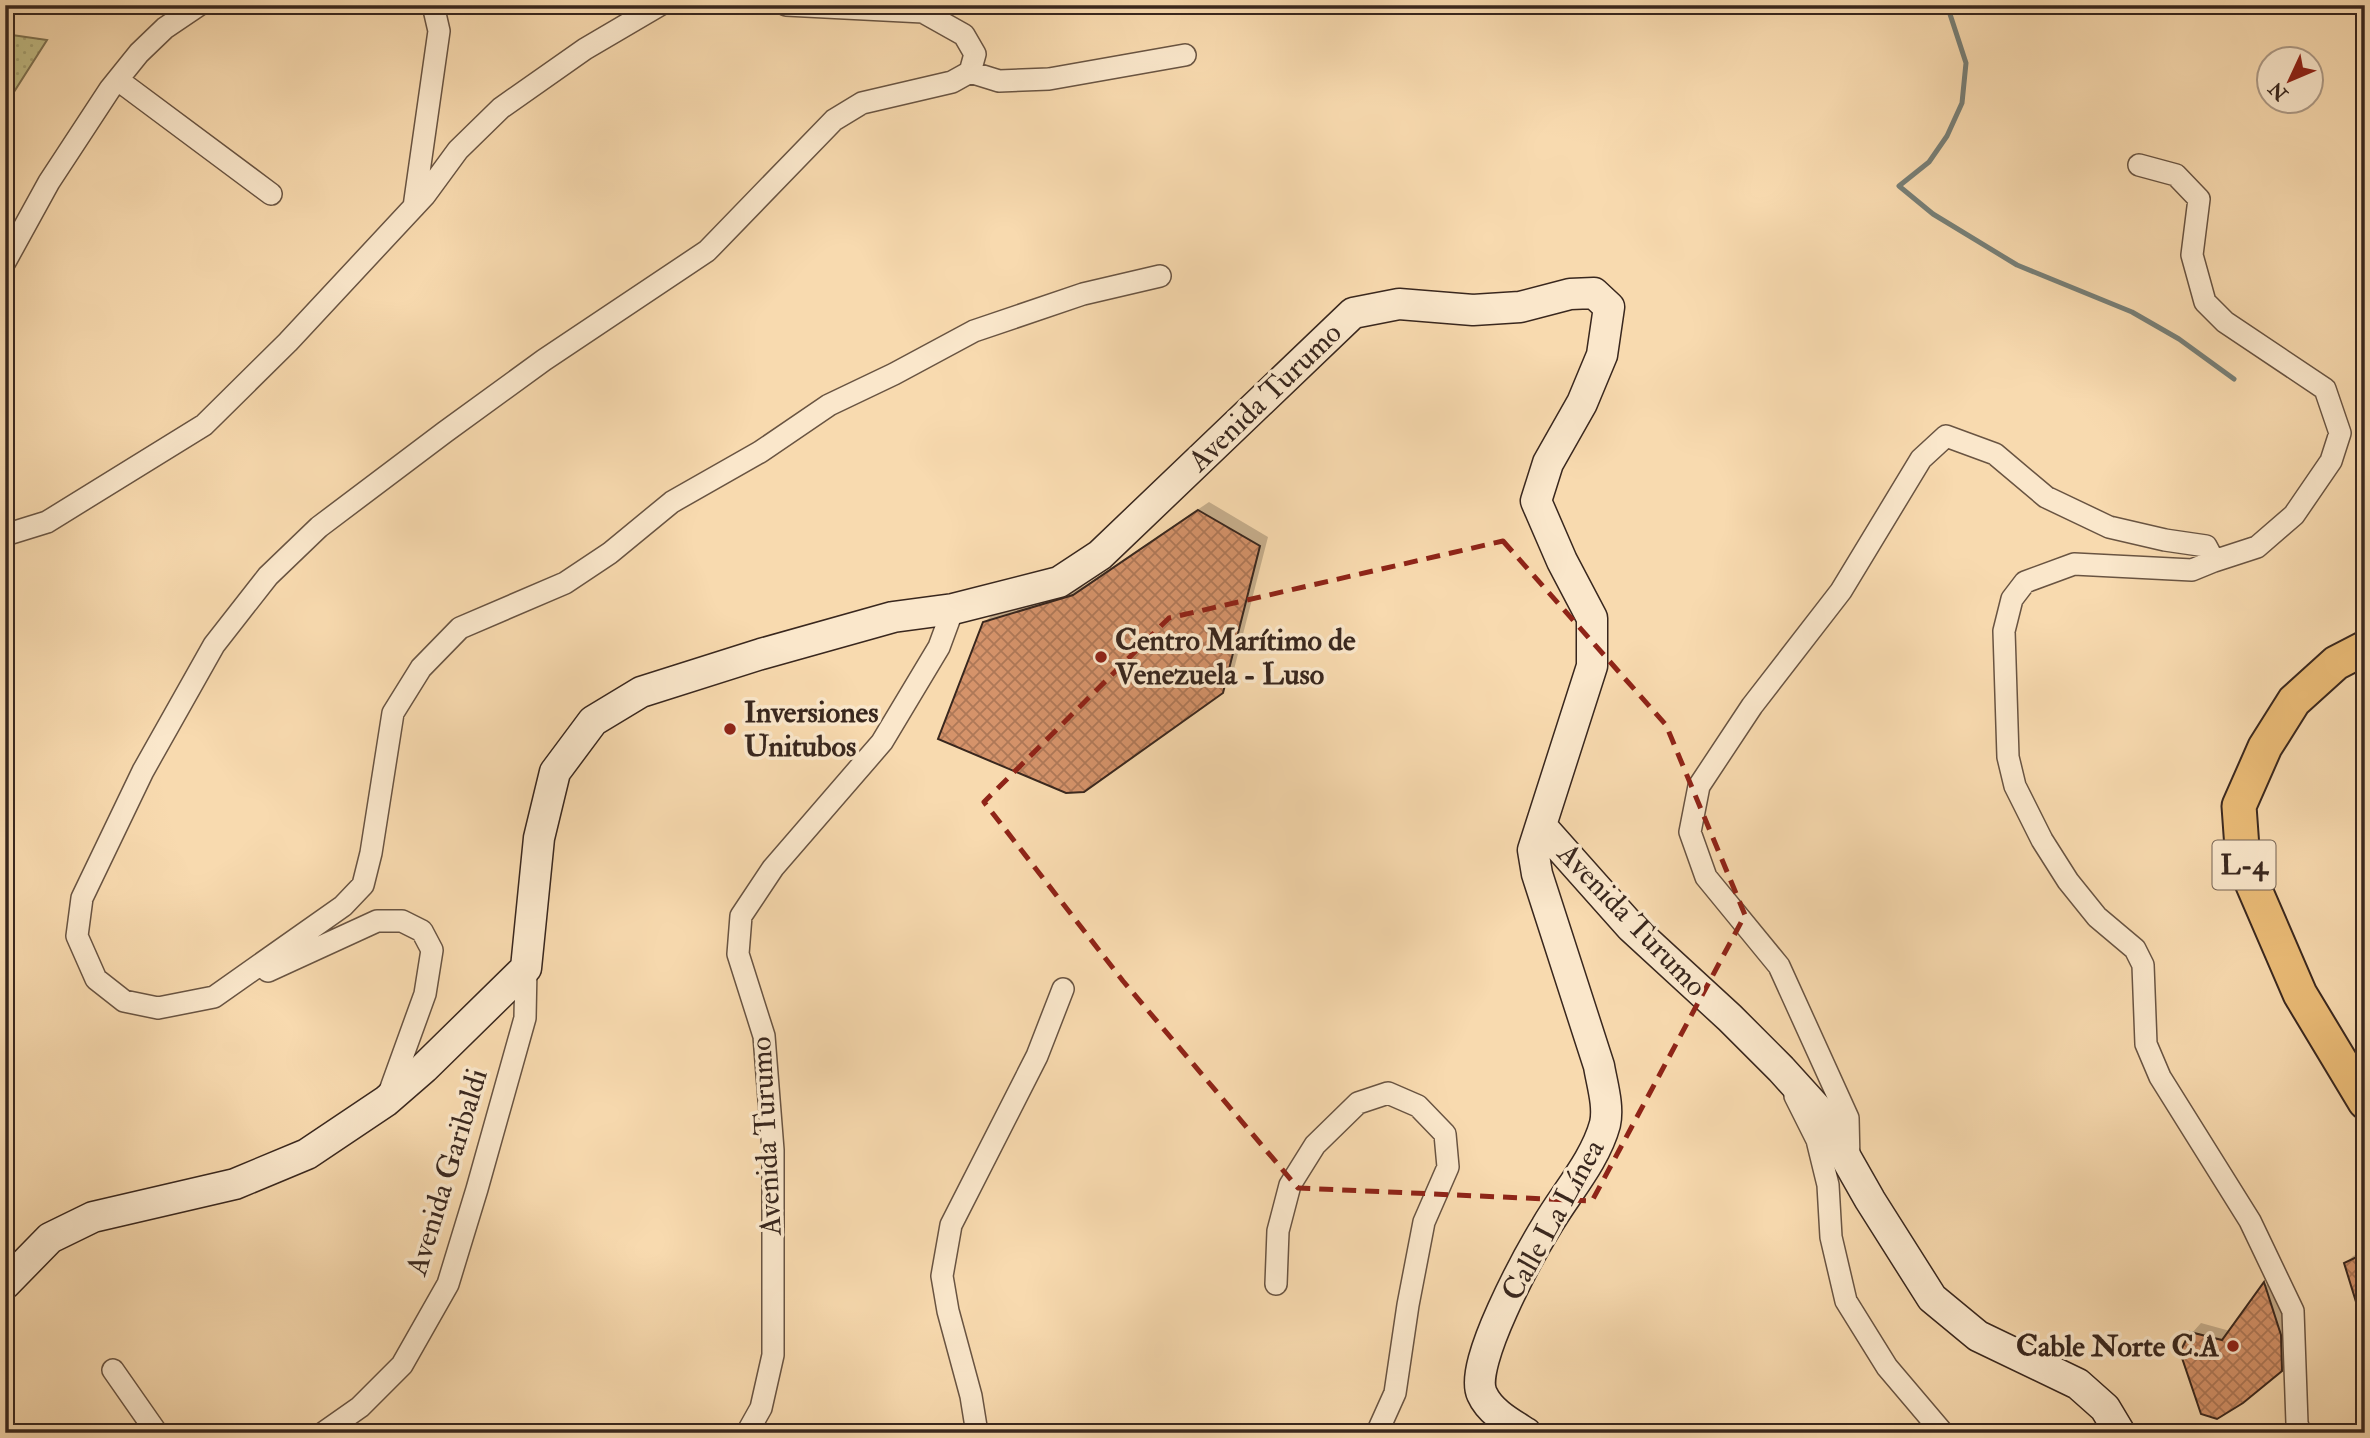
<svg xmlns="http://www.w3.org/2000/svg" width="2370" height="1438" font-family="'IM FELL Double Pica',serif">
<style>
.green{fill:url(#green-dots);stroke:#7e7252;stroke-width:2}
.shadow{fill:#0003}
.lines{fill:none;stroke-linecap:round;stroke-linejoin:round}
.stream{stroke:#777f77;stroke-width:5}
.building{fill:url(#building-cross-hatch);stroke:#39271e;stroke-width:2}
.street-casing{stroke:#695442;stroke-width:24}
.secondary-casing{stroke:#39271e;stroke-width:33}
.primary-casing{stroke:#39271e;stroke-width:37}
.street{stroke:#fae7cb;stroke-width:21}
.secondary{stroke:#fae7cb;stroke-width:30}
.primary{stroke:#ecbd78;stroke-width:33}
.marked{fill:none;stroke:#8f2418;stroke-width:5;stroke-dasharray:14 9;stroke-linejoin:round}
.poi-dot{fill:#8f2418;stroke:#fae7cb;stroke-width:2.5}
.labels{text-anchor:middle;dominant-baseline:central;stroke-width:7;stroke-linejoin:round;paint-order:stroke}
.shield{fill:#fae7cb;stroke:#736152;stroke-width:2}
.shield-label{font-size:28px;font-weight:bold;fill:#39271e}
.street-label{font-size:30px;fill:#39271e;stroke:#fae7cb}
.poi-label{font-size:30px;font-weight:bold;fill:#39271e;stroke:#fae7cb;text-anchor:start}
</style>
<defs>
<pattern id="green-dots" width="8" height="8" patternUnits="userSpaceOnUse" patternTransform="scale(1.75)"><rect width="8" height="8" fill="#c2be87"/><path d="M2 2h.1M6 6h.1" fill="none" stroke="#a7a374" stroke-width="1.8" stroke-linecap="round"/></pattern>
<pattern id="building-cross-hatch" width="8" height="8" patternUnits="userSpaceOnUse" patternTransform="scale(1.75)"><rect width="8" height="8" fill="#d5936a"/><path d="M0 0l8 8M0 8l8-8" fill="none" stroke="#ae7857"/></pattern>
</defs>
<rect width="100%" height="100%" fill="#f8daaf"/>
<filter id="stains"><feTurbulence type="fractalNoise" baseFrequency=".00286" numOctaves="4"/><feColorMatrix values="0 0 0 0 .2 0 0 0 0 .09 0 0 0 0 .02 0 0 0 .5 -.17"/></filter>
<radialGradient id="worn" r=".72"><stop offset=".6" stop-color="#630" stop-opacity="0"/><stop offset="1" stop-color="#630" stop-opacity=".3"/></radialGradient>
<!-- green -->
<path class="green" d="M5,34L47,40L5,106Z"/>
<!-- shadow -->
<path class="shadow" d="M1209,502L1268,537L1231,681L1222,691L984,623L994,613L1084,586Z
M2365,1251V1325L2346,1263L2353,1256Z
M2274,1275L2289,1326L2290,1360L2281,1370L2192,1333L2201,1323L2230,1331Z"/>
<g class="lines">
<!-- stream -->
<path class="stream" d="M1947,5L1966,63L1962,103L1947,136L1929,162L1899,186L1933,214L2017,265L2132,312L2179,339L2234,379"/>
</g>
<!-- building -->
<path class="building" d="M1198,510L1260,546L1223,693L1084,792L1066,793L938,739L983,622L1073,595Z
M2365,1253V1317L2361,1318L2344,1263Z
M2264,1282L2281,1335L2282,1371L2243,1403L2217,1419L2201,1414L2180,1352L2190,1332L2222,1340Z"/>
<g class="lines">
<defs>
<path id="street" d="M786,5L923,12L964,35L975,54L970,72L952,82L862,103L834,120L707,251L544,360L445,432L319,527L268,576L214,645L143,771L82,898L77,936L96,979L124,1001L158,1008L214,997L343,906L363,885L371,853L393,713L421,668L460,628L565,583L610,553L672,502L760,452L829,405L894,374L974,331L1083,294L1160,276
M970,72L999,81L1049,79L1185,55
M118,80L271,194
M2139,165L2176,175L2199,199L2192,255L2205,302L2225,322L2325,389L2340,433L2331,461L2294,515L2257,547L2214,561
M414,207L439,31L433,5
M5,262L49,182L110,89L139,53L165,28L199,5
M5,535L47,522L204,425L288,342L425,195L458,150L501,108L585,49L660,5
M268,971L377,921H402L422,931L432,950L425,994L387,1099
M1795,1096L1817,1140L1828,1185L1831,1237L1846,1301L1887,1367L1943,1433
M1849,1161L1848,1118L1779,966L1706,877L1690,832L1699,786L1752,706L1841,591L1921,459L1946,436L1995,454L2046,497L2109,527L2165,540L2206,546L2214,561L2192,570L2074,564L2025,582L2012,599L2004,631L2008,757L2015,786L2042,840L2068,881L2097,917L2135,949L2143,965L2146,1044L2160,1077L2250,1221L2293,1311L2297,1423L2300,1433
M1276,1284L1278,1231L1290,1185L1315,1145L1358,1103L1388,1093L1418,1106L1445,1134L1448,1167L1424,1222L1408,1305L1395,1393L1377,1433
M113,1370L157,1433
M323,1433L360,1407L402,1365L448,1284L477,1189L525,1018L526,968
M747,1433L761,1408L773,1355V1150L764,1036L738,954L741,916L773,868L882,742L939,647L953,609
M977,1433L971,1396L948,1311L942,1276L951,1225L1037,1056L1063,989"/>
<path id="secondary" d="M1542,827L1631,927L1730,1018L1781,1069L1820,1112L1870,1200L1932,1298L1978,1336L2078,1384L2105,1408L2120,1433
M5,1284L50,1238L93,1217L235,1184L307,1154L386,1101L424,1068L526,968L539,838L555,772L593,721L641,692L761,654L893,617L953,609L1059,582L1100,555L1353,313L1399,304L1473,310L1520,307L1570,294L1594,293L1609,307L1602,355L1582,403L1548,463L1536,501L1562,561L1592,618V666L1533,850L1537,874L1599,1066C1602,1084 1609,1106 1605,1124C1595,1161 1565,1194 1546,1227C1529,1255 1468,1365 1482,1394C1490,1412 1510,1423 1526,1433"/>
<path id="primary" d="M2365,648L2336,663L2294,701L2265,747L2239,806L2243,862L2300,994L2365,1102"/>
</defs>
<!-- street casing -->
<use href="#street" class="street-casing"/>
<!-- secondary casing -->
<use href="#secondary" class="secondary-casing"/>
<!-- primary casing -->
<use href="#primary" class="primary-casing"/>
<!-- street -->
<use href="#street" class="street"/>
<!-- secondary -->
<use href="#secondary" class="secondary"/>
<!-- primary -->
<use href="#primary" class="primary"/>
</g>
<!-- marked area -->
<path class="marked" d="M1503,541L1666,725L1745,915L1592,1201L1298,1188L1123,981L984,802L1169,618Z"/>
<!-- markers -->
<g class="poi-dot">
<circle cx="1101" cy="657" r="7"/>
<circle cx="730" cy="729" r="7"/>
<circle cx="2233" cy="1346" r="7"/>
</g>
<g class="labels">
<!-- shield labels -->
<rect class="shield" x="2212.5" y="840.5" width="63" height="49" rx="5"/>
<g class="shield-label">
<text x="2244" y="865">L-4</text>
</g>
<!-- street labels -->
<g class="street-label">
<text transform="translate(1265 397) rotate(-44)">Avenida Turumo</text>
<text transform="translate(1632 920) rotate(46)">Avenida Turumo</text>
<text transform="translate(766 1136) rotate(-93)">Avenida Turumo</text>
<text transform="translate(447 1172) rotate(-73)">Avenida Garibaldi</text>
<text transform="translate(1553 1220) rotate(-61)">Calle La Línea</text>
</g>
<!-- poi labels -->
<g class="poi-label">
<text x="1115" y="640">Centro Marítimo de<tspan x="1115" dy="34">Venezuela - Luso</tspan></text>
<text x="744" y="712">Inversiones<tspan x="744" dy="34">Unitubos</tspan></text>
<text x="2219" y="1346" text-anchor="end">Cable Norte C.A</text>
</g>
</g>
<!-- margin -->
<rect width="2370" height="1438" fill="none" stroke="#f8daaf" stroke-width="28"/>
<rect x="7" y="7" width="2356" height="1424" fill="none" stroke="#39271e" stroke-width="3.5"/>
<rect x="14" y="14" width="2342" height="1410" fill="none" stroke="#39271e" stroke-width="2"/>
<!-- north arrow -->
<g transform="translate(2290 80) rotate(226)"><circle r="33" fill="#fae7cb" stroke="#ad9a86" stroke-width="2"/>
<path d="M0-5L12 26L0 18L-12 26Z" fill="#8f2418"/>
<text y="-10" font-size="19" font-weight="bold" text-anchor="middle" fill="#39271e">N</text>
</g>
<rect width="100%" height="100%" filter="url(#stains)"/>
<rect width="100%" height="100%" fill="url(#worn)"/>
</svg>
